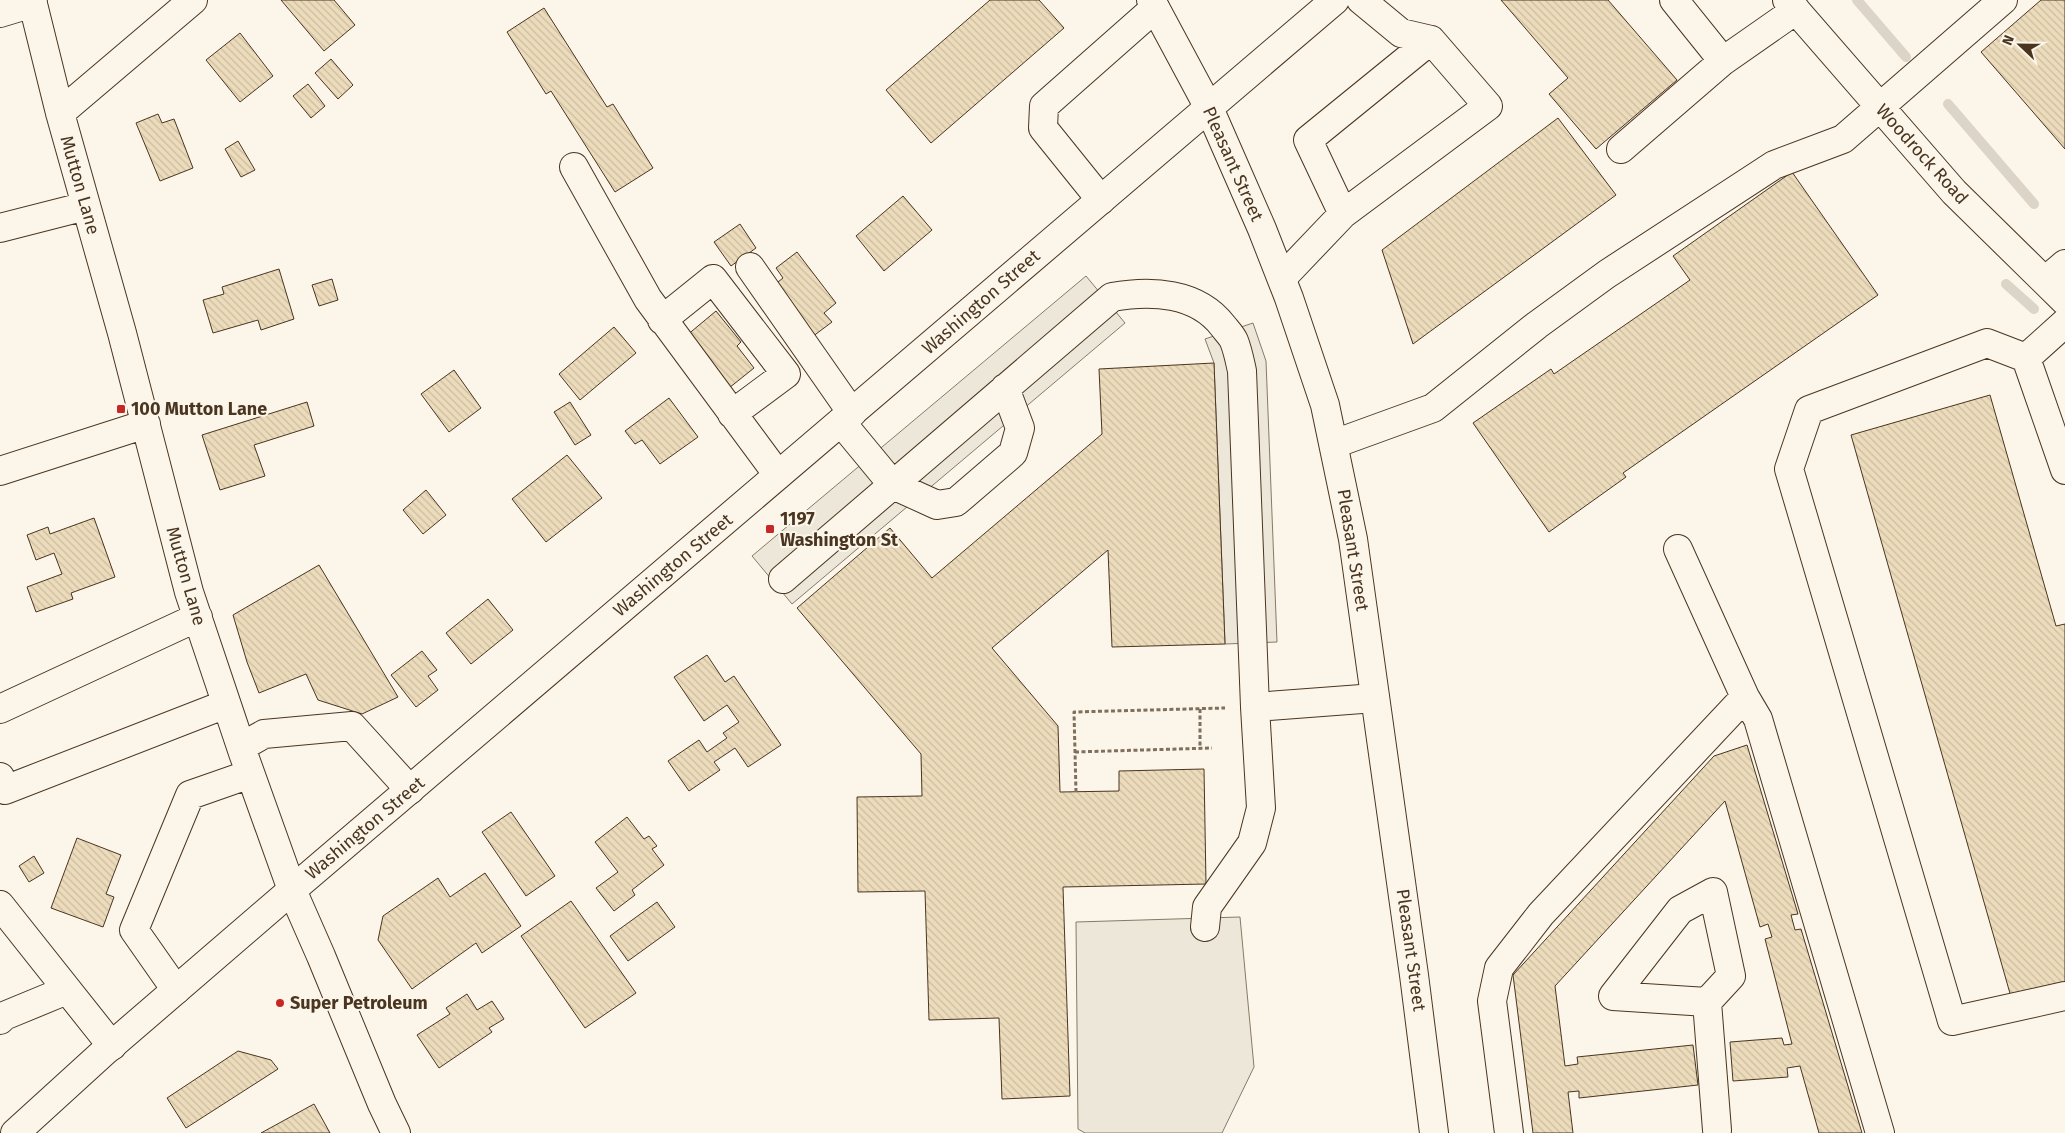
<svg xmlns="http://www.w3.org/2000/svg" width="2065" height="1133" font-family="'Fira Sans',sans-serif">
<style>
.parking{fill:#ede7d9;stroke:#887966}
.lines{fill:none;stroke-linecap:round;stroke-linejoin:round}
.stream{stroke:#dcd4c6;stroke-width:10}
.building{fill:url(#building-back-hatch);stroke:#4a3520}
.minor-casing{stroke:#4a3520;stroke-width:30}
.major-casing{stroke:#4a3520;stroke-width:30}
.path{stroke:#7f6f5c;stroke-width:3;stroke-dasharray:4 2.5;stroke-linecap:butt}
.minor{stroke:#fbf6e9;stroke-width:28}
.major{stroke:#fbf6e9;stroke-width:28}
.poi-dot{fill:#c62828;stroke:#fbf6e9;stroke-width:2}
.labels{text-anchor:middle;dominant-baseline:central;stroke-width:4;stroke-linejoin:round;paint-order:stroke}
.street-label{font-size:18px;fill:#4a3520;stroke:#fbf6e9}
.poi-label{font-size:18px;font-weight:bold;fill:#4a3520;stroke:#fbf6e9;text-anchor:start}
</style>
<defs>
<pattern id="building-back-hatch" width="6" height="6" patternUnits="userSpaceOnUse" patternTransform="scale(1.25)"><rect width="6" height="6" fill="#ecdcbc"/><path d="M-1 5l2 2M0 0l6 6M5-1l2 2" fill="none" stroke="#ccbda1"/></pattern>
</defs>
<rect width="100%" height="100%" fill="#fbf6e9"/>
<!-- parking -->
<path class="parking" d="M1086,276L1125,323L792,604L752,556Z
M1253,323L1266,361L1277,642L1225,644L1214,363L1205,339Z
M1240,917L1254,1067L1222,1133H1085L1078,1129L1076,922Z"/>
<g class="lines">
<!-- stream -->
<path class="stream" d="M1857,0L1906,57
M1948,104L2034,204
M2006,284L2034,309"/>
</g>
<!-- building -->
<path class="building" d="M281,0H334L355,25L324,51Z
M990,0H1039L1064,28L931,143L886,90Z
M1501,0H1608L1677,80L1596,149L1549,94L1568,78Z
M2041,0H2065V149L1981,52Z
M544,8L607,107L613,104L653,168L615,192L551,91L546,94L507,32Z
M240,33L273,76L240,102L206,60Z
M331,59L353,85L338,99L315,73Z
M308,84L325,106L311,118L293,96Z
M158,114L162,123L174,119L193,168L160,181L136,123Z
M1558,118L1616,195L1413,344L1382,250Z
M238,141L255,170L241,177L225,149Z
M1792,172L1878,295L1623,473L1626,477L1549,532L1473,423L1551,369L1554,374L1690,280L1673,256Z
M903,196L932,230L884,271L856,236Z
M740,224L756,248L731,266L714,242Z
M797,252L836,303L824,313L832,322L812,337L773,286L783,278L776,268Z
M279,269L294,319L261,330L258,320L213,333L203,300L224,294L222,287Z
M332,279L338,300L319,306L312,285Z
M716,311L741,342L737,346L754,368L729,388L686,336Z
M614,327L636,353L580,400L559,374Z
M1214,363L1225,644L1112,647L1108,550L992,648L1058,726L1060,792L1119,791V771L1204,769L1206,884L1063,887L1070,1096L1002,1099L999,1018L929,1020L925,891L858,892L857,797L922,796L921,754L797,608L890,528L932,578L1102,434L1099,369Z
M454,370L481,408L449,432L421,394Z
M1990,395L2056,626L2065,624V989L2013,1004L1851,435Z
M669,398L698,437L660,464L642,440L635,444L625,431Z
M307,402L314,426L254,445L265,476L220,490L202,435Z
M570,402L591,435L575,445L554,412Z
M567,455L602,498L546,542L512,499Z
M426,490L446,515L423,534L403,510Z
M94,518L115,577L71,593L73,599L36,612L27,587L62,574L54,553L36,560L27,535L48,527L50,534Z
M319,565L398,697L362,714L318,700L306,674L259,693L247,662L233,615Z
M488,599L513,630L471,664L446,633Z
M422,651L437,670L428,676L438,690L416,707L391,675Z
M707,655L725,682L734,676L781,745L748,767L735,748L714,762L720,770L689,791L668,761L699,740L707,752L727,738L723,733L739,722L727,705L704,721L674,677Z
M1747,745L1798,914L1791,915L1795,930L1801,929L1862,1133H1819L1800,1066L1787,1068L1788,1077L1733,1081L1730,1042L1782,1038L1784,1045L1792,1044L1765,939L1772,937L1768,924L1760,927L1725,801L1555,986L1565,1066L1578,1064L1577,1057L1693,1045L1698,1085L1579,1098V1091L1568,1092L1573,1133H1533L1513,975L1714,756Z
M511,812L555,876L526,896L482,832Z
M627,817L644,839L649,836L657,846L652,849L664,865L632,890L635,895L614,911L596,888L618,872L595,842Z
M77,838L121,855L106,894L114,897L103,927L51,908Z
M34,856L44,873L29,882L19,866Z
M485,873L521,926L482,953L476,943L412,989L378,940L383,916L438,878L450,897Z
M571,901L636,993L585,1028L521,936Z
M657,902L675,927L628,961L610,936Z
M467,994L477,1010L492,1001L504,1019L489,1028L492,1032L439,1068L417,1035L450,1014L446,1008Z
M238,1051L271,1060L278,1069L186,1128L167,1098Z
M314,1104L330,1133H261Z"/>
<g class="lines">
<defs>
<path id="minor" d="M32,0L60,113L122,333L189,592L243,753L292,890L321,956L382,1104L396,1133
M1674,0L1723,61L1796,10
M1787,0L1954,192L2065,301
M0,13L33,3
M60,113L193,0
M1621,149L1723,61
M574,167L648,299L778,475
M1101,200L1043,128L1044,106L1155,8
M1343,214L1308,140L1431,40
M0,228L86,206
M750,267L852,413
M1282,278L1343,214L1488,106L1431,40L1401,33L1361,0
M2045,281L2065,264
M662,320L713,279L786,374L732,414
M2065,323L2026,358L1987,343L1809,410L1789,469L1952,1021L2065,996
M2026,358L2065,470
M841,422L893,485L937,505L956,502L1013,453L1020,428L1005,388
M1334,444L1433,408L1537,325L1607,274L1774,165L1843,139L2003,0
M0,471L146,424
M1678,549L1745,697
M783,579L1112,297C1151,290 1197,292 1223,326C1226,330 1232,336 1234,341C1238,351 1240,362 1242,371L1255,707
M0,709L198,617
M241,747L264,734L352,726L410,790
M0,777L5,790L226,704
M0,905L112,1046
M1205,927L1207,907L1252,843L1261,808L1255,707L1375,698
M176,990L134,930L190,795L250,774
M1707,1002L1613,996L1680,910L1713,892L1731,976L1707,1002L1717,1130
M0,1020L4,1016L67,990
M1509,1133L1492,1001L1499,968L1541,914L1745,697L1758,719L1880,1133"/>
<path id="major" d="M1151,0L1209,108L1262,229L1289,298L1325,405L1353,539L1414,975L1434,1133
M15,1133L104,1052L292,890L1335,0"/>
</defs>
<!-- minor casing -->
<use href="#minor" class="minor-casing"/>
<!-- major casing -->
<use href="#major" class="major-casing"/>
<!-- path -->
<path class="path" d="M1200,709V748
M1075,752L1212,748
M1076,792L1074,712L1225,708"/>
<!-- minor -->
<use href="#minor" class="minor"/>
<!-- major -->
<use href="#major" class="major"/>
</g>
<!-- markers -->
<g class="poi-dot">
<rect x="116" y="404" width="10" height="10" rx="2.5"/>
<rect x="765" y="524" width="10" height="10" rx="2.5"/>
<circle cx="280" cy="1003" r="5"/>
</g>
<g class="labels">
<!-- street labels -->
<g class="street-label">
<text transform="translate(1922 154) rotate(48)">Woodrock Road</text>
<text transform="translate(1233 164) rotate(66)">Pleasant Street</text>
<text transform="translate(80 185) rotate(74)">Mutton Lane</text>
<text transform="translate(981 302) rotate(-41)">Washington Street</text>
<text transform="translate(1353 550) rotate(81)">Pleasant Street</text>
<text transform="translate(673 565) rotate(-40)">Washington Street</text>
<text transform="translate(186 576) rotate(74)">Mutton Lane</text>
<text transform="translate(365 828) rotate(-40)">Washington Street</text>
<text transform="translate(1411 950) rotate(82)">Pleasant Street</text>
</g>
<!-- poi labels -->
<g class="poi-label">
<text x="131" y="409">100 Mutton Lane</text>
<text x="780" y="519">1197<tspan x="780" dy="21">Washington St</tspan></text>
<text x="290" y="1003">Super Petroleum</text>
</g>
</g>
<!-- north arrow -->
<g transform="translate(2020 45) rotate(292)" stroke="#fbf6e9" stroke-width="4" paint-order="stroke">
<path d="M0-4L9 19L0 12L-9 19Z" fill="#4a3520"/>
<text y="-8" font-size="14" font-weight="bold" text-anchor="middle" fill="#4a3520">N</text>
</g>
</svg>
